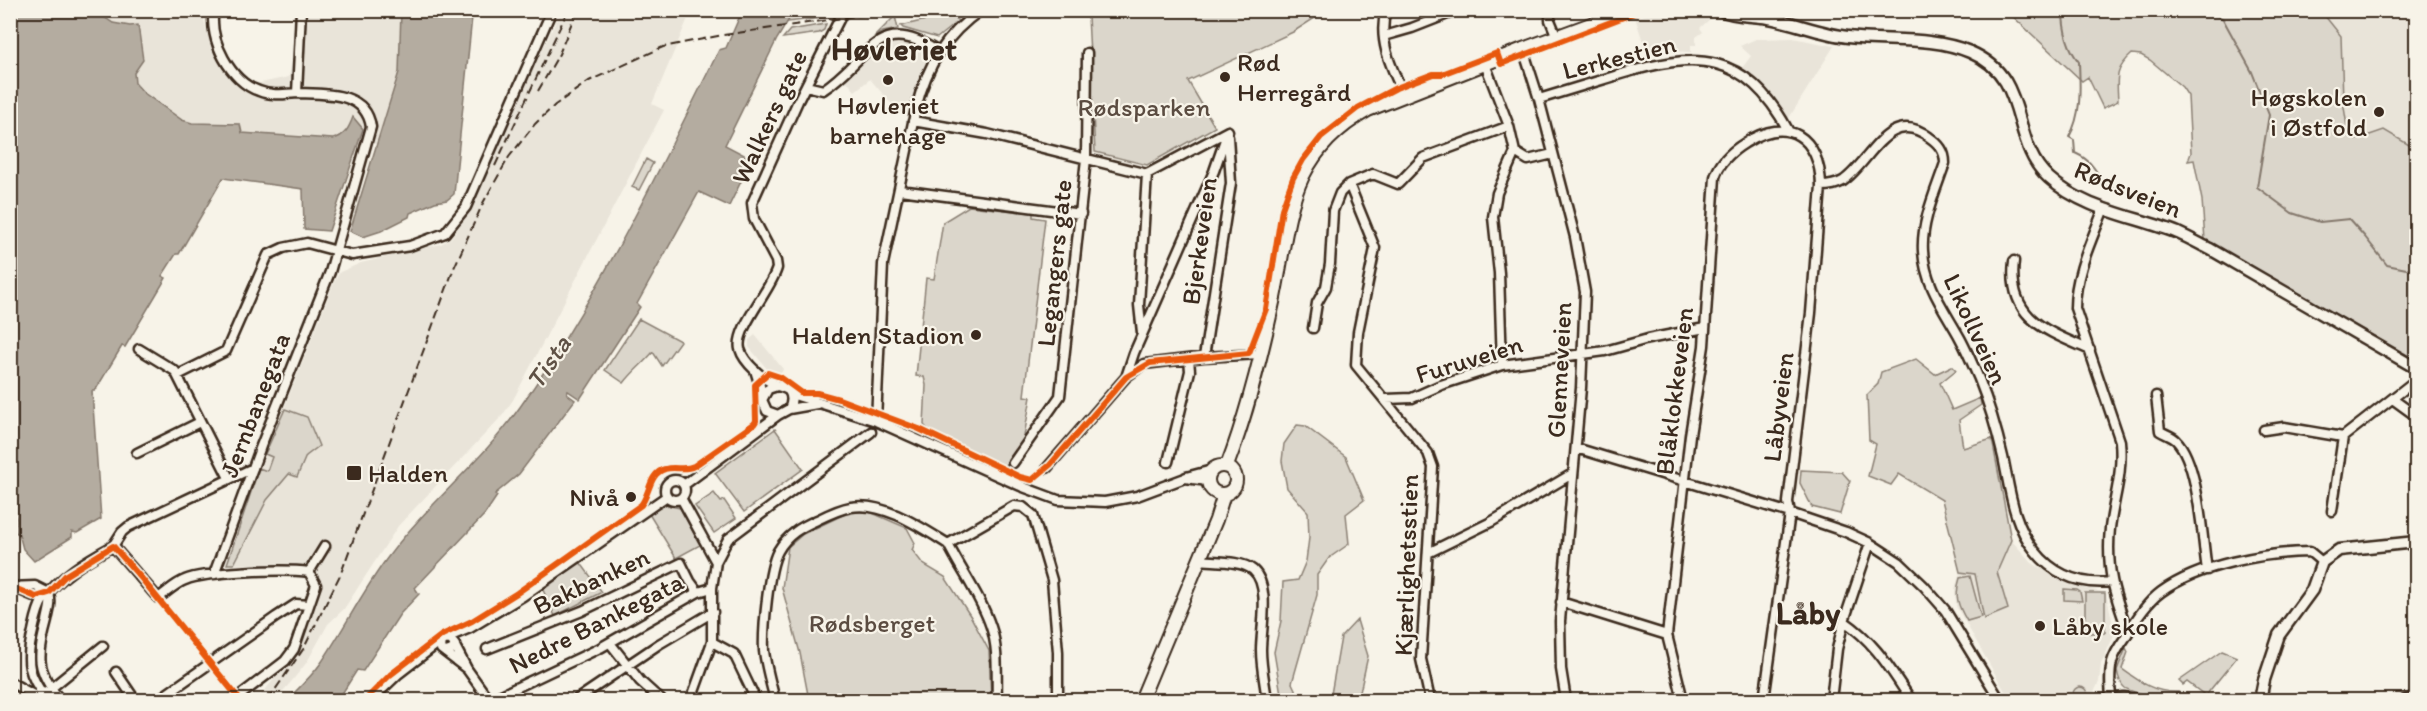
<svg xmlns="http://www.w3.org/2000/svg" width="2427" height="711" font-family="Itim,sans-serif">
<style>
.built{fill:#e9e4d9}
.green{fill:#dbd6cb;stroke:#8b8074;stroke-width:1.5}
.water{fill:#b4aca0;stroke:#84786c;stroke-width:1.5}
.lines{fill:none;stroke-linecap:round;stroke-linejoin:round}
.stream{stroke:#84786c;stroke-width:2}
.minor-casing{stroke:#3b2a1e;stroke-width:13}
.major-casing{stroke:#3b2a1e;stroke-width:15}
.highway-casing{stroke:#3b2a1e;stroke-width:16}
.minor{stroke:#f7f3e8;stroke-width:8}
.major{stroke:#f7f3e8;stroke-width:10}
.highway{stroke:#f7f3e8;stroke-width:12}
.rail{stroke:#3b2a1e;stroke-width:2;stroke-dasharray:9 4.5;stroke-linecap:butt}
.cycleway-casing{stroke:#f7f3e8;stroke-width:10}
.cycleway{stroke:#e8590c;stroke-width:6}
.poi-dot{fill:#3b2a1e;stroke:#f7f3e8;stroke-width:2}
.labels{text-anchor:middle;dominant-baseline:central;stroke-width:4.5;stroke-linejoin:round;paint-order:stroke}
.street-label{font-size:26px;fill:#3b2a1e;stroke:#f7f3e8}
.poi-label{font-size:26px;fill:#3b2a1e;stroke:#f7f3e8;text-anchor:start}
.park-label{font-size:26px;fill:#5b4c41;stroke:#f7f3e8}
.water-label{font-size:27px;font-style:italic;fill:#5f5145;stroke:#f7f3e8}
.district-label{font-size:32px;font-weight:bold;fill:#3b2a1e;stroke:#f7f3e8}
</style>
<rect width="100%" height="100%" fill="#f7f3e8"/>
<filter id="ink" filterUnits="userSpaceOnUse"><feTurbulence type="fractalNoise" baseFrequency=".0167" numOctaves="2"/><feDisplacementMap in="SourceGraphic" scale="12" xChannelSelector="R" yChannelSelector="G"/><feConvolveMatrix kernelMatrix="1 2 1 2 8 2 1 2 1" color-interpolation-filters="sRGB"/></filter>
<g filter="url(#ink)">
<!-- built -->
<path class="built" d="M1694,10L1712,17L1700,28L1703,32L1696,37V45H1691V52L1670,51V46L1662,45L1645,48L1635,17L1667,11Z
M95,11H202L208,36L215,52L251,85L289,77L295,45L293,11H401L399,72L377,145L360,136L363,129L353,117L346,133L341,137L333,139L242,133L240,124L192,123L182,120L144,93L135,83L134,73L142,62L130,26L113,23Z
M561,11H691L652,104L664,110L513,400L502,416L398,526L344,609L328,624L307,662L291,682L275,700H257L296,652L319,589L309,572L287,566L227,564L254,484L335,280L340,272L361,263L441,244L451,238L470,210L513,111Z
M2321,11H2416V206L2414,207L2340,123L2343,101L2341,36Z
M1793,38L1834,46L1789,118L1755,81L1739,72L1751,56L1740,46L1756,39Z
M902,42L918,46L928,59L914,91L910,115L903,114L894,107L870,79L855,91L845,79L876,51L887,44Z
M755,335L783,369L781,374L768,370L749,347V340Z
M2011,540L2032,563L2060,580L2079,587L2106,593L2115,633L2101,664L2099,682L2093,694L2086,700H2010L1956,606L1955,589L1960,572L1975,574L1984,619L2000,586L1997,572Z"/>
<!-- green -->
<path class="green" d="M1090,10L1323,11L1321,14L1293,32L1188,81L1215,127L1147,165L1095,152L1088,16Z
M794,11H841L838,16L787,22Z
M2007,11H2321L2341,36L2343,101L2347,126L2355,140L2384,130L2416,149V360L2205,240L2202,200L2194,160L2188,161L2191,153L2188,96L2182,87L2150,60L2141,55L2132,54C2114,70 2117,79 2118,101L2103,108L2088,77L2082,81Z
M951,14L958,21L937,38L903,28L901,26Z
M895,16L898,29L883,32L874,37Z
M826,24L824,30L819,33L783,38L790,30Z
M646,159L653,163L639,190L632,187Z
M969,206L1033,213V217L1045,219L1024,396L1031,397L1023,442L1005,467L929,430L924,425L926,385L924,377L916,376L926,278L934,279L943,222Z
M639,319L680,341L662,366L653,352C643,364 633,371 624,383L605,370Z
M1916,359L1935,374L1952,366L1956,370L1940,383L1952,410L1980,398L1981,405L1959,420L1963,448L1992,439L2011,540L1997,572L2008,609L1984,619L1975,574L1960,572L1942,500L1899,474L1891,485L1868,476L1876,444L1869,440L1867,395L1878,384L1881,372Z
M285,409L307,417L319,446L306,456L297,477L289,474L267,500L234,564H227L259,468L267,471L272,457L265,454Z
M1297,425L1305,426L1346,457L1364,500L1346,514L1349,544L1329,558L1317,575V595L1292,683L1300,700H1282L1274,652L1281,621L1283,582L1298,580L1306,561L1309,538L1308,512L1287,488L1282,461L1284,444Z
M775,429L803,469L744,512L715,473Z
M1801,470L1842,472L1850,481L1840,514L1812,507L1800,483Z
M714,493L721,502L724,500L736,518L714,533L695,506Z
M665,505L680,508L700,545L676,558L649,514Z
M849,512H870L907,528L915,543L912,550L923,564L945,577L971,617L989,651L991,700H809L800,653L782,588L788,547L803,534Z
M580,562L602,592L555,616L543,590Z
M1970,576L1981,617L1967,621C1958,606 1954,596 1960,578Z
M2064,589L2077,590L2080,592L2082,601L2064,600Z
M2085,593H2105V633H2085Z
M1357,620L1368,656L1360,692L1363,700H1330L1341,637Z
M2126,648L2128,652L2122,669C2140,682 2155,693 2178,692L2174,698L2177,700C2169,701 2131,692 2125,688C2120,684 2118,676 2117,670Z
M2222,651L2237,657L2202,700L2200,699L2203,694L2187,682L2183,685L2179,681Z
M2073 694a7 7 0 1 1 14 0a7 7 0 1 1-14 0Z"/>
<!-- water -->
<path class="water" d="M10,11H95L113,23L130,26L138,25L143,60L134,73L135,83L144,93L182,120L192,123L240,124L242,133L333,139C345,136 349,128 353,117L363,129L329,231L304,229L303,189L223,178L179,254H176L162,276L166,278L125,347L122,346L95,391H92L101,519L77,533L72,532V537L34,561L23,549L19,534L15,532L14,527L17,521L10,501Z
M401,11H475L472,17L454,194L447,200L435,202L410,213L409,217L381,231L363,237L350,231L399,72Z
M742,11H794L777,39L725,145L752,159L729,206L699,192L637,304L640,307L580,399L568,391L567,394L575,400L519,474L495,494L497,496L485,514L415,588L419,594L400,614L363,671L357,670L338,700H287C299,688 311,677 321,663C343,631 363,590 388,557C428,503 482,462 520,407C599,296 658,172 719,50L726,48Z"/>
<g class="lines">
<!-- stream -->
<path class="stream" d="M2063,10C2063,29 2067,47 2079,62C2080,87 2082,114 2069,137L2074,140L2075,153C2091,160 2097,171 2104,186L2114,188L2120,193
M2209,10L2223,19L2252,72L2269,115L2257,187L2292,213L2320,222L2349,219L2365,237L2387,265L2416,271"/>
<defs>
<path id="minor" d="M214,10C208,40 231,82 259,91C271,96 284,94 297,93
M1386,10C1377,40 1392,69 1404,95
M1550,10V20L1557,37
M1384,36L1412,28L1458,10
M1523,49L1539,99L1575,237L1585,292L1581,388L1560,621L1561,669L1566,700
M1485,64L1509,126L1515,152L1497,193L1493,217L1499,273L1502,365
M806,86L823,90C868,61 877,11 938,52
M1539,99C1565,91 1592,83 1618,75C1696,51 1745,51 1788,130
M913,121L987,134L1147,174L1228,131
M1515,152L1528,160L1553,154
M1349,184L1375,248L1358,332L1356,365L1428,453L1433,467L1421,659L1430,700
M1821,186C1828,186 1836,185 1843,181C1870,163 1889,106 1929,137C1939,144 1945,151 1945,163C1936,190 1921,222 1923,251C1925,285 1944,309 1960,338C1967,351 1973,365 1979,379C1989,404 1997,431 2003,457C2010,490 2013,524 2035,551C2054,575 2080,585 2111,582
M900,190L1081,214
M2104,208C2092,240 2075,273 2075,308L2120,441C2123,475 2114,496 2110,528C2106,570 2114,593 2128,632
M2014,261C2007,319 2047,331 2090,350
M1313,328L1317,303L1326,287L1330,264L1333,211L1340,193L1349,184L1373,174L1398,184L1423,158L1509,126
M1142,333L1139,305L1147,174
M139,349L175,371L229,478
M1204,357L1231,183L1228,137
M755,370L763,396
M178,375L226,351L268,255L283,248L307,243L352,255L410,246L445,233L466,207L552,10
M1126,377L1134,353L1214,171L1228,131
M777,386L768,389L762,400L767,411L778,415L789,409C792,403 793,397 789,391C785,387 781,388 776,385C764,380 744,363 740,349C735,329 771,290 777,268L776,261L754,219L752,203L798,101L844,10
M791,394L876,421L1023,487L1058,500L1105,502L1137,496L1185,478L1208,481
M2156,396L2160,431C2165,434 2172,436 2176,440C2199,463 2202,538 2207,570
M1386,399L1412,398L1441,385L1502,365L1605,351L1648,339L1705,328
M2394,400L2416,416
M789,409L817,404
M876,421L883,264L916,108C927,66 945,35 981,10
M2264,430L2284,427L2343,437
M1576,448L1790,513L1846,532L1870,543L1899,562L1924,586L1945,610L2000,700
M137,453L200,422
M1168,462L1190,371L1189,359
M1013,463L1060,396L1086,159L1087,53
M1047,468L1126,377L1144,364L1204,357L1260,354
M1186,477L1212,470
M665 490a10 10 0 1 1 20 0a10 10 0 1 1-20 0Z
M684,485L778,415
M681,498L716,562
M2332,511L2343,437L2416,380
M948,544L1014,506L1023,507L1033,515L1052,580L1058,652V700
M948,544C962,572 981,597 991,627C999,650 996,677 997,700
M113,546L158,598C167,592 175,584 185,580C205,571 286,569 309,572
M113,546L122,532L128,527L253,468
M1428,553L1491,522L1572,474
M1199,560C1214,562 1241,560 1253,570C1271,586 1261,628 1261,650C1261,667 1265,684 1267,700
M214,574L261,446L330,272L371,127C366,91 325,94 297,93L301,10
M10,587L35,586L49,593
M13,587L36,597L49,593
M49,593C52,604 49,610 47,621C37,657 36,670 60,700
M1561,602L1667,635
M1844,621C1876,643 1890,669 1911,700
M446,638L470,628L523,596L667,496
M712,642L734,654L756,700
M610,643L640,681L661,700
M455,646L467,669L489,700
M487,649L582,611L681,563L690,581L698,592
M446,652L452,650L455,645L450,639L442,640L441,649L467,669
M116,672L135,700
M10,682L39,698L103,646
M499,696L600,648L698,592L712,588
M2111,698C2110,686 2109,674 2112,662C2114,654 2120,645 2125,638C2134,622 2146,603 2161,592C2198,565 2265,552 2310,552L2322,562
M47,700C28,675 25,662 33,631C35,622 37,609 43,600C60,576 87,560 113,546
M158,700L276,617L296,604L309,605
M234,700L285,661L294,649L316,585L309,572L325,546
M371,700L398,674L442,640
M576,700L659,644L713,612
M691,700L712,642V588L716,562L728,539L871,432
M775,700C771,684 766,667 764,651C763,630 768,569 778,551C787,535 801,527 817,520C827,515 839,509 851,507C883,501 922,528 948,544
M1683,700L1667,635L1690,435L1704,346L1715,177C1720,161 1732,151 1745,143C1788,115 1820,137 1821,186L1811,313L1788,502L1790,513L1764,700
M1831,700L1837,649L1844,621L1870,543
M2104,700L2124,697L2144,700
M2405,700L2416,697"/>
<path id="major" d="M1720,10C1736,17 1752,15 1769,18C1796,23 1821,34 1848,37C1888,42 1932,36 1970,52C2032,78 2008,141 2049,178C2084,210 2135,216 2178,233C2189,238 2200,244 2210,249L2416,368
M2260,700L2264,680L2279,635L2312,590L2322,562L2339,550L2416,542"/>
<path id="highway" d="M1208 480a14 14 0 1 1 28 0a14 14 0 1 1-28 0Z
M1227,466C1247,414 1260,361 1272,307C1291,224 1283,158 1368,110L1523,49L1629,10
M1141,700L1216,520L1224,494"/>
</defs>
<!-- minor casing -->
<use href="#minor" class="minor-casing"/>
<!-- major casing -->
<use href="#major" class="major-casing"/>
<!-- highway casing -->
<use href="#highway" class="highway-casing"/>
<!-- minor -->
<use href="#minor" class="minor"/>
<!-- major -->
<use href="#major" class="major"/>
<!-- highway -->
<use href="#highway" class="highway"/>
<!-- rail -->
<path class="rail" d="M538,91L559,54L577,10
M495,166L568,10
M268,700L304,648L341,573L454,268L483,203L509,157L535,124L555,105L589,81L663,47L723,35L899,10"/>
<defs>
<path id="cycleway" d="M12,587L36,597L49,593L66,575L113,546L142,579L240,700
M365,700L390,675L442,635L472,621L517,593L641,505C650,494 649,473 665,469C675,466 684,471 694,466L754,424L756,421L755,385L768,373L780,377L802,393H817L839,399L919,429L1020,477L1032,480L1050,465L1126,377L1150,363L1249,353L1266,309L1282,209L1293,178L1303,160L1321,137L1358,108L1396,88L1433,74H1442L1497,53L1501,64L1642,10"/>
</defs>
<!-- cycleway casing -->
<use href="#cycleway" class="cycleway-casing"/>
<!-- cycleway -->
<use href="#cycleway" class="cycleway"/>
</g>
</g>
<!-- markers -->
<g class="poi-dot">
<circle cx="1225" cy="77" r="6"/>
<circle cx="888" cy="80" r="6"/>
<circle cx="2379" cy="112" r="6"/>
<circle cx="976" cy="335" r="6"/>
<rect x="346" y="465" width="16" height="16" rx="3"/>
<circle cx="631" cy="497" r="6"/>
<circle cx="2040" cy="626" r="6"/>
</g>
<g class="labels">
<!-- street labels -->
<g class="street-label">
<text transform="translate(1619 57) rotate(-14)">Lerkestien</text>
<text transform="translate(769 117) rotate(-65)">Walkers gate</text>
<text transform="translate(2128 189) rotate(22)">Rødsveien</text>
<text transform="translate(1199 241) rotate(-82)">Bjerkeveien</text>
<text transform="translate(1054 263) rotate(-84)">Legangers gate</text>
<text transform="translate(1976 329) rotate(65)">Likollveien</text>
<text transform="translate(1469 359) rotate(-17)">Furuveien</text>
<text transform="translate(1559 370) rotate(-87)">Glenneveien</text>
<text transform="translate(1674 391) rotate(-83)">Blåklokkeveien</text>
<text transform="translate(255 405) rotate(-69)">Jernbanegata</text>
<text transform="translate(1778 407) rotate(-83)">Låbyveien</text>
<text transform="translate(1406 565) rotate(-88)">Kjærlighetsstien</text>
<text transform="translate(591 581) rotate(-25)">Bakbanken</text>
<text transform="translate(596 623) rotate(-27)">Nedre Bankegata</text>
</g>
<!-- poi labels -->
<g class="poi-label">
<text x="1237" y="62">Rød<tspan x="1237" dy="30">Herregård</tspan></text>
<text x="2367" y="97" text-anchor="end">Høgskolen<tspan x="2367" dy="30">i Østfold</tspan></text>
<text x="888" y="105" text-anchor="middle">Høvleriet<tspan x="888" dy="30">barnehage</tspan></text>
<text x="964" y="335" text-anchor="end">Halden Stadion</text>
<text x="368" y="473">Halden</text>
<text x="619" y="497" text-anchor="end">Nivå</text>
<text x="2052" y="626">Låby skole</text>
</g>
<!-- park labels -->
<g class="park-label">
<text x="1144" y="107">Rødsparken</text>
<text x="872" y="623">Rødsberget</text>
</g>
<!-- water labels -->
<g class="water-label">
<text transform="translate(548 362) rotate(-56)">Tista</text>
</g>
<!-- district labels -->
<g class="district-label">
<text x="894" y="49">Høvleriet</text>
<text x="1808" y="613">Låby</text>
</g>
</g>
<!-- margin -->
<rect width="2427" height="711" fill="none" stroke="#f7f3e8" stroke-width="36"/>
<rect x="18" y="18" width="2391" height="675" fill="none" stroke="#3b2a1e" stroke-width="2" filter="url(#ink)"/>
</svg>
